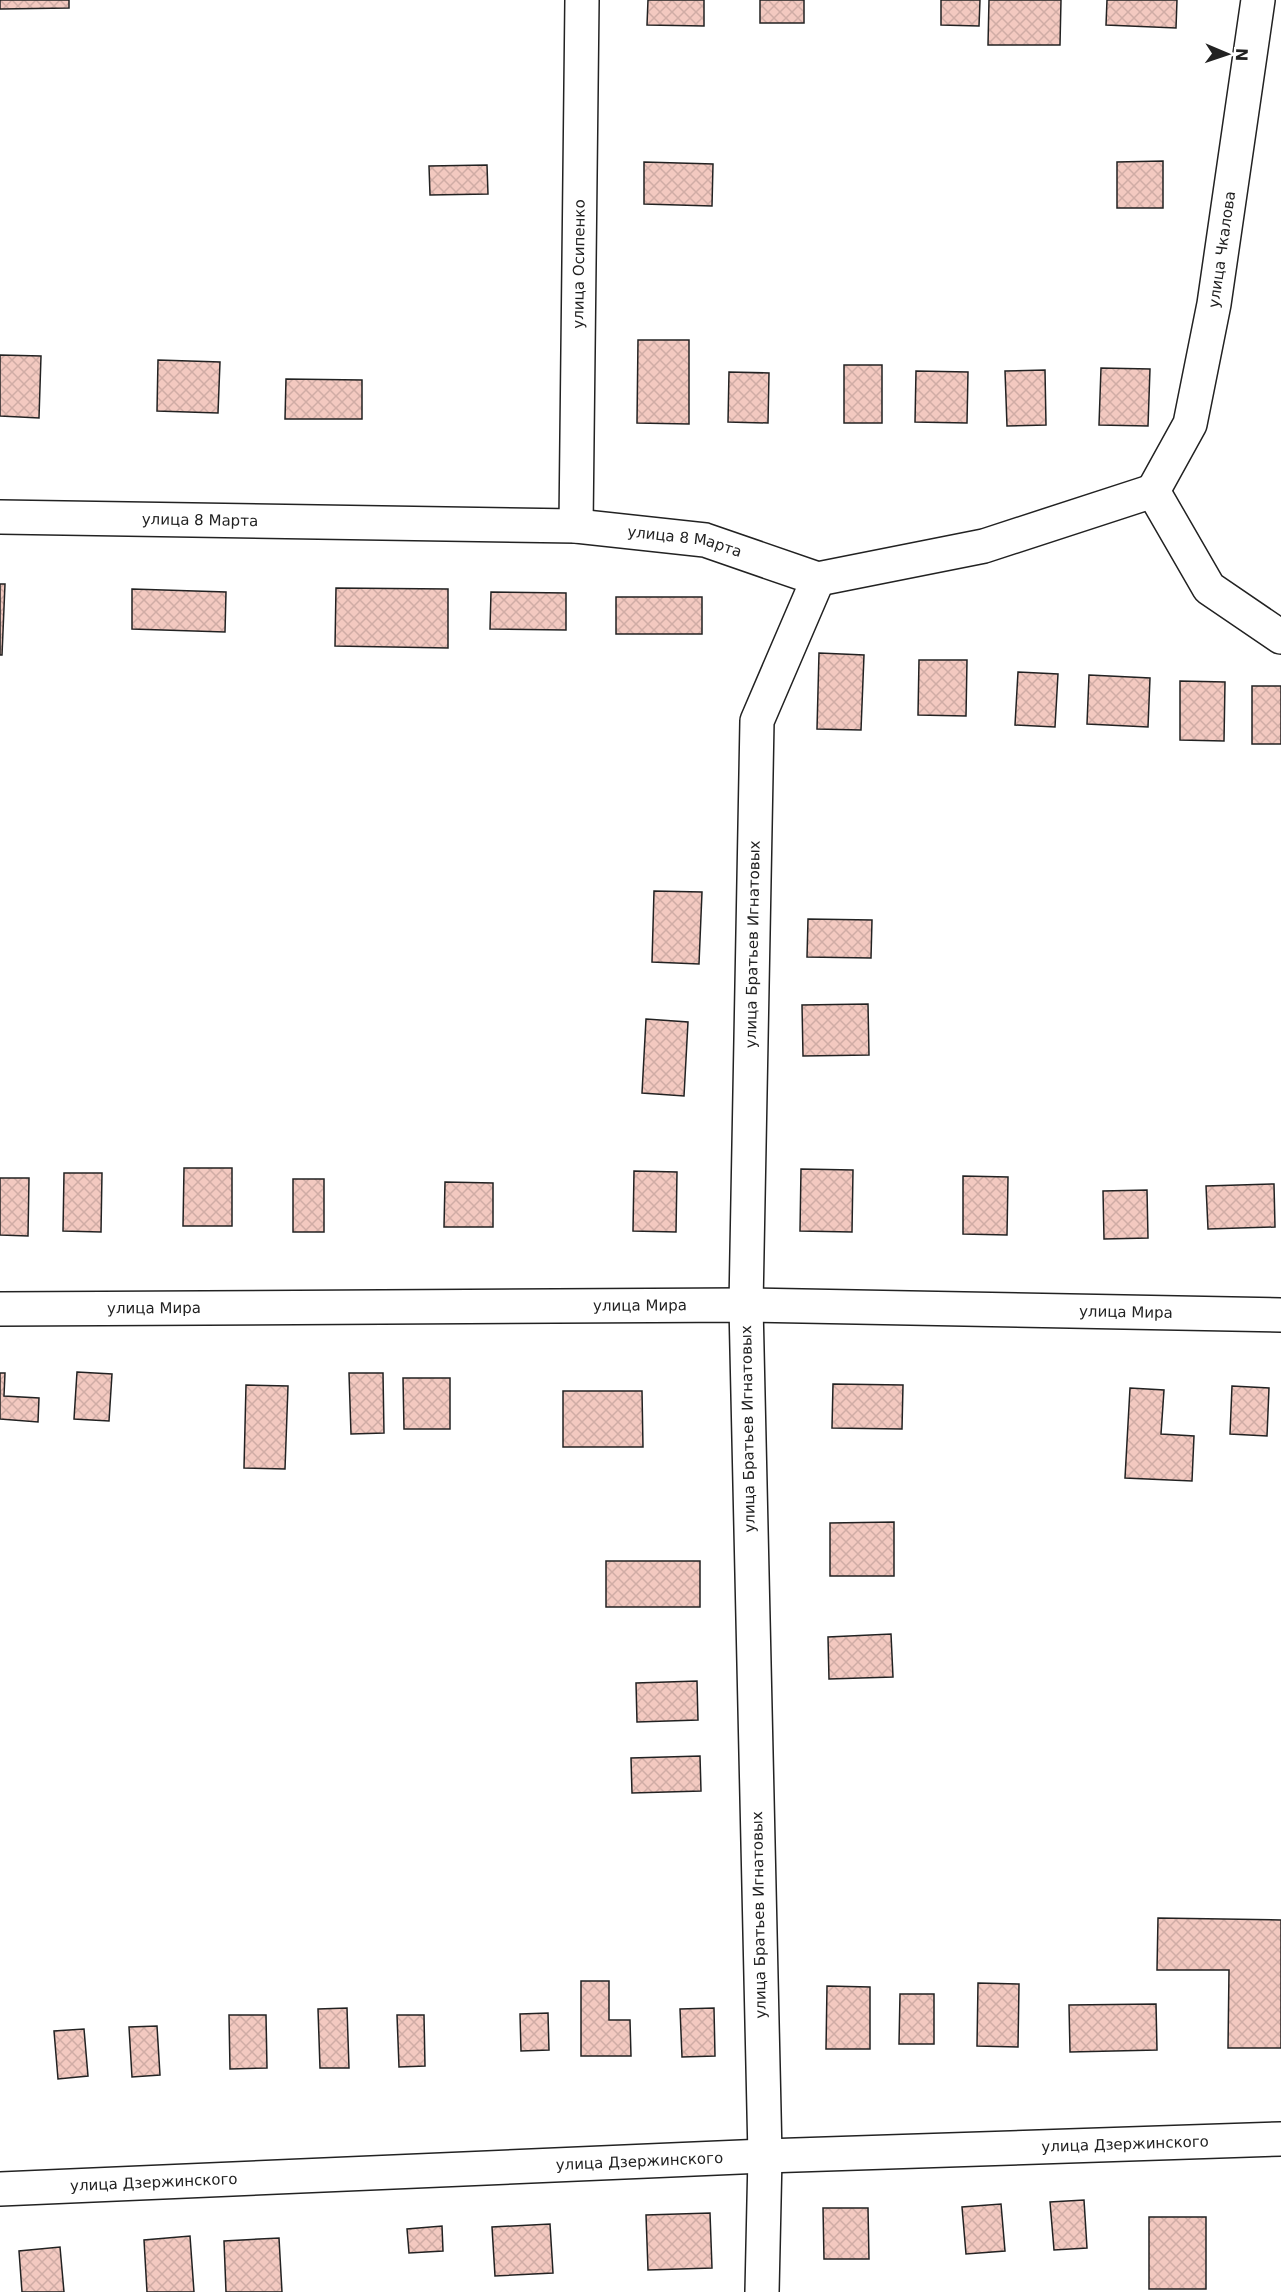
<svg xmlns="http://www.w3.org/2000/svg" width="1281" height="2292" font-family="'DejaVu Sans',sans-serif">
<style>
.building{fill:url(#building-cross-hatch);stroke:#222;stroke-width:1.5}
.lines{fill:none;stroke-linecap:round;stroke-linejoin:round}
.minor-casing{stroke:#222;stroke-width:36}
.minor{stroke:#fff;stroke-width:33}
.labels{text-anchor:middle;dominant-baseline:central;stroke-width:4.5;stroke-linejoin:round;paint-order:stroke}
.street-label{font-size:15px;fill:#222;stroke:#fff}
</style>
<defs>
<pattern id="building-cross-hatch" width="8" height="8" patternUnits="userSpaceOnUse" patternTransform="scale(1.5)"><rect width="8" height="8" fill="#f3c9c0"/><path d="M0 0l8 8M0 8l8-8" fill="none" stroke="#d0aca5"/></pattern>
</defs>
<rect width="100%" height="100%" fill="#fff"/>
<!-- building -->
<path class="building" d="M0,0H69V8L0,9Z
M648,0H704V26L647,25Z
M760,0H804V23H760Z
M941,0H980L979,26L941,25Z
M989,0H1061L1060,45H988Z
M1107,0H1177L1176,28L1106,25Z
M1163,161V208H1117V162Z
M644,162L713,164L712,206L644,204Z
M487,165L488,194L430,195L429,166Z
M638,340H689V424L637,423Z
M0,355L41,356L39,418L0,416Z
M158,360L220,362L218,413L157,411Z
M844,365H882V423H844Z
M1101,368L1150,369L1148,426L1099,425Z
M1045,370L1046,425L1007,426L1005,371Z
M916,371L968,372L967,423L915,422Z
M729,372L769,373L768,423L728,422Z
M286,379L362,380V419H285Z
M0,584H5L2,655H0Z
M336,588L448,589V648L335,646Z
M132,589L226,592L225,632L132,629Z
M491,592L566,593V630L490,629Z
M616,597H702V634H616Z
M819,653L864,655L861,730L817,729Z
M919,660H967L966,716L918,715Z
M1018,672L1058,674L1055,727L1015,725Z
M1089,675L1150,678L1148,727L1087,724Z
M1180,681L1225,682L1224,741L1180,740Z
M1252,686H1281V744H1252Z
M654,891L702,892L699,964L652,962Z
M808,919L872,920L871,958L807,957Z
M868,1004L869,1055L803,1056L802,1005Z
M646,1019L688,1022L684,1096L642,1093Z
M184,1168H232V1226H183Z
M801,1169L853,1170L852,1232L800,1231Z
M634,1171L677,1172L676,1232L633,1231Z
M64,1173H102L101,1232L63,1231Z
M963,1176L1008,1177L1007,1235L963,1234Z
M0,1178H29L28,1236L0,1235Z
M293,1179H324V1232H293Z
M445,1182L493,1183V1227H444Z
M1274,1184L1275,1227L1208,1229L1206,1186Z
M1147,1190L1148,1238L1104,1239L1103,1191Z
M77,1372L112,1374L109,1421L74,1419Z
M0,1373H5L4,1396L39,1398L38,1422L0,1419Z
M349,1373H383L384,1433L351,1434Z
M403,1378H450V1429H404Z
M833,1384L903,1385L902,1429L832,1428Z
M246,1385L288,1386L285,1469L244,1468Z
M1232,1386L1269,1388L1267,1436L1230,1434Z
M1130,1388L1164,1390L1161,1434L1194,1436L1192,1481L1125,1478Z
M563,1391H642L643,1447H563Z
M894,1522V1576H830V1523Z
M606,1561H700V1607H606Z
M891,1634L893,1677L829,1679L828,1637Z
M697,1681L698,1720L637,1722L636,1683Z
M700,1756L701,1791L632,1793L631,1758Z
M1158,1918L1281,1920V2048H1228L1229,1970H1157Z
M581,1981H609V2020H630L631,2056H581Z
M978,1983L1019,1984L1018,2047L977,2046Z
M827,1986L870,1987V2049H826Z
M900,1994H934V2044H899Z
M1156,2004L1157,2050L1070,2052L1069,2005Z
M347,2008L349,2068H320L318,2009Z
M714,2008L715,2056L682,2057L680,2009Z
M548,2013L549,2050L521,2051L520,2014Z
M229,2015H266L267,2068L230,2069Z
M397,2015H424L425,2066L399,2067Z
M157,2026L160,2075L132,2077L129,2027Z
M84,2029L88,2076L58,2079L54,2031Z
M1084,2200L1087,2248L1054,2250L1050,2202Z
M1001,2204L1005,2251L966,2254L962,2207Z
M823,2208H868L869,2259H824Z
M710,2213L712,2268L648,2270L646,2215Z
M1149,2217H1206V2289H1149Z
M550,2224L553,2273L495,2276L492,2227Z
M442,2226L443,2251L409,2253L407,2229Z
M190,2236L194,2292H147L144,2240Z
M279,2238L282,2292H226L224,2241Z
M60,2247L64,2292H22L19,2251Z"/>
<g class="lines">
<defs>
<g id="minor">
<path id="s1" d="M1153,491L1190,424L1214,304L1258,0"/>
<path d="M1153,491L1209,588L1281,637"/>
<path id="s2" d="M0,517L576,526L705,540L818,579L984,546L1153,491"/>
<path id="s3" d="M576,526L582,0"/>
<path id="s4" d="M0,1309L746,1305L1281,1315"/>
<path id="s5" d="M0,2189L765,2156L1281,2139"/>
<path id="s6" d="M762,2292L765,2156L746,1305L757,721L818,579"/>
</g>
</defs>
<!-- minor casing -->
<use href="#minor" class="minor-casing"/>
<!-- minor -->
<use href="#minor" class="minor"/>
</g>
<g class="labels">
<!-- street labels -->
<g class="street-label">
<text stroke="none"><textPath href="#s1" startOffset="254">улица Чкалова</textPath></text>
<text stroke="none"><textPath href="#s3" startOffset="262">улица Осипенко</textPath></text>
<text stroke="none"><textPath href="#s2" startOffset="200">улица 8 Марта</textPath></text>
<text stroke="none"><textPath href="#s2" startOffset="686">улица 8 Марта</textPath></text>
<text stroke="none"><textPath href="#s6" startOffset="1348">улица Братьев Игнатовых</textPath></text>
<text stroke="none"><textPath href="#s4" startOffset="640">улица Мира</textPath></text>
<text stroke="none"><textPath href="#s4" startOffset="154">улица Мира</textPath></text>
<text stroke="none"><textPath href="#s4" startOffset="1126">улица Мира</textPath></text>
<text transform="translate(748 1429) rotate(-91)">улица Братьев Игнатовых</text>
<text transform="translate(759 1915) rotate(-91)">улица Братьев Игнатовых</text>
<text stroke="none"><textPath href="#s5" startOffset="1126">улица Дзержинского</textPath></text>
<text stroke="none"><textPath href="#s5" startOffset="640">улица Дзержинского</textPath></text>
<text stroke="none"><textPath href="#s5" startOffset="154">улица Дзержинского</textPath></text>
</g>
</g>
<!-- north arrow -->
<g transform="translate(1227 54) rotate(92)" stroke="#ffffff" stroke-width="4.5" paint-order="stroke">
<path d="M0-4.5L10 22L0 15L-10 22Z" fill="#222222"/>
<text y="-9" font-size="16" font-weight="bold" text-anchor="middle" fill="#222222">N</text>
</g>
</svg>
